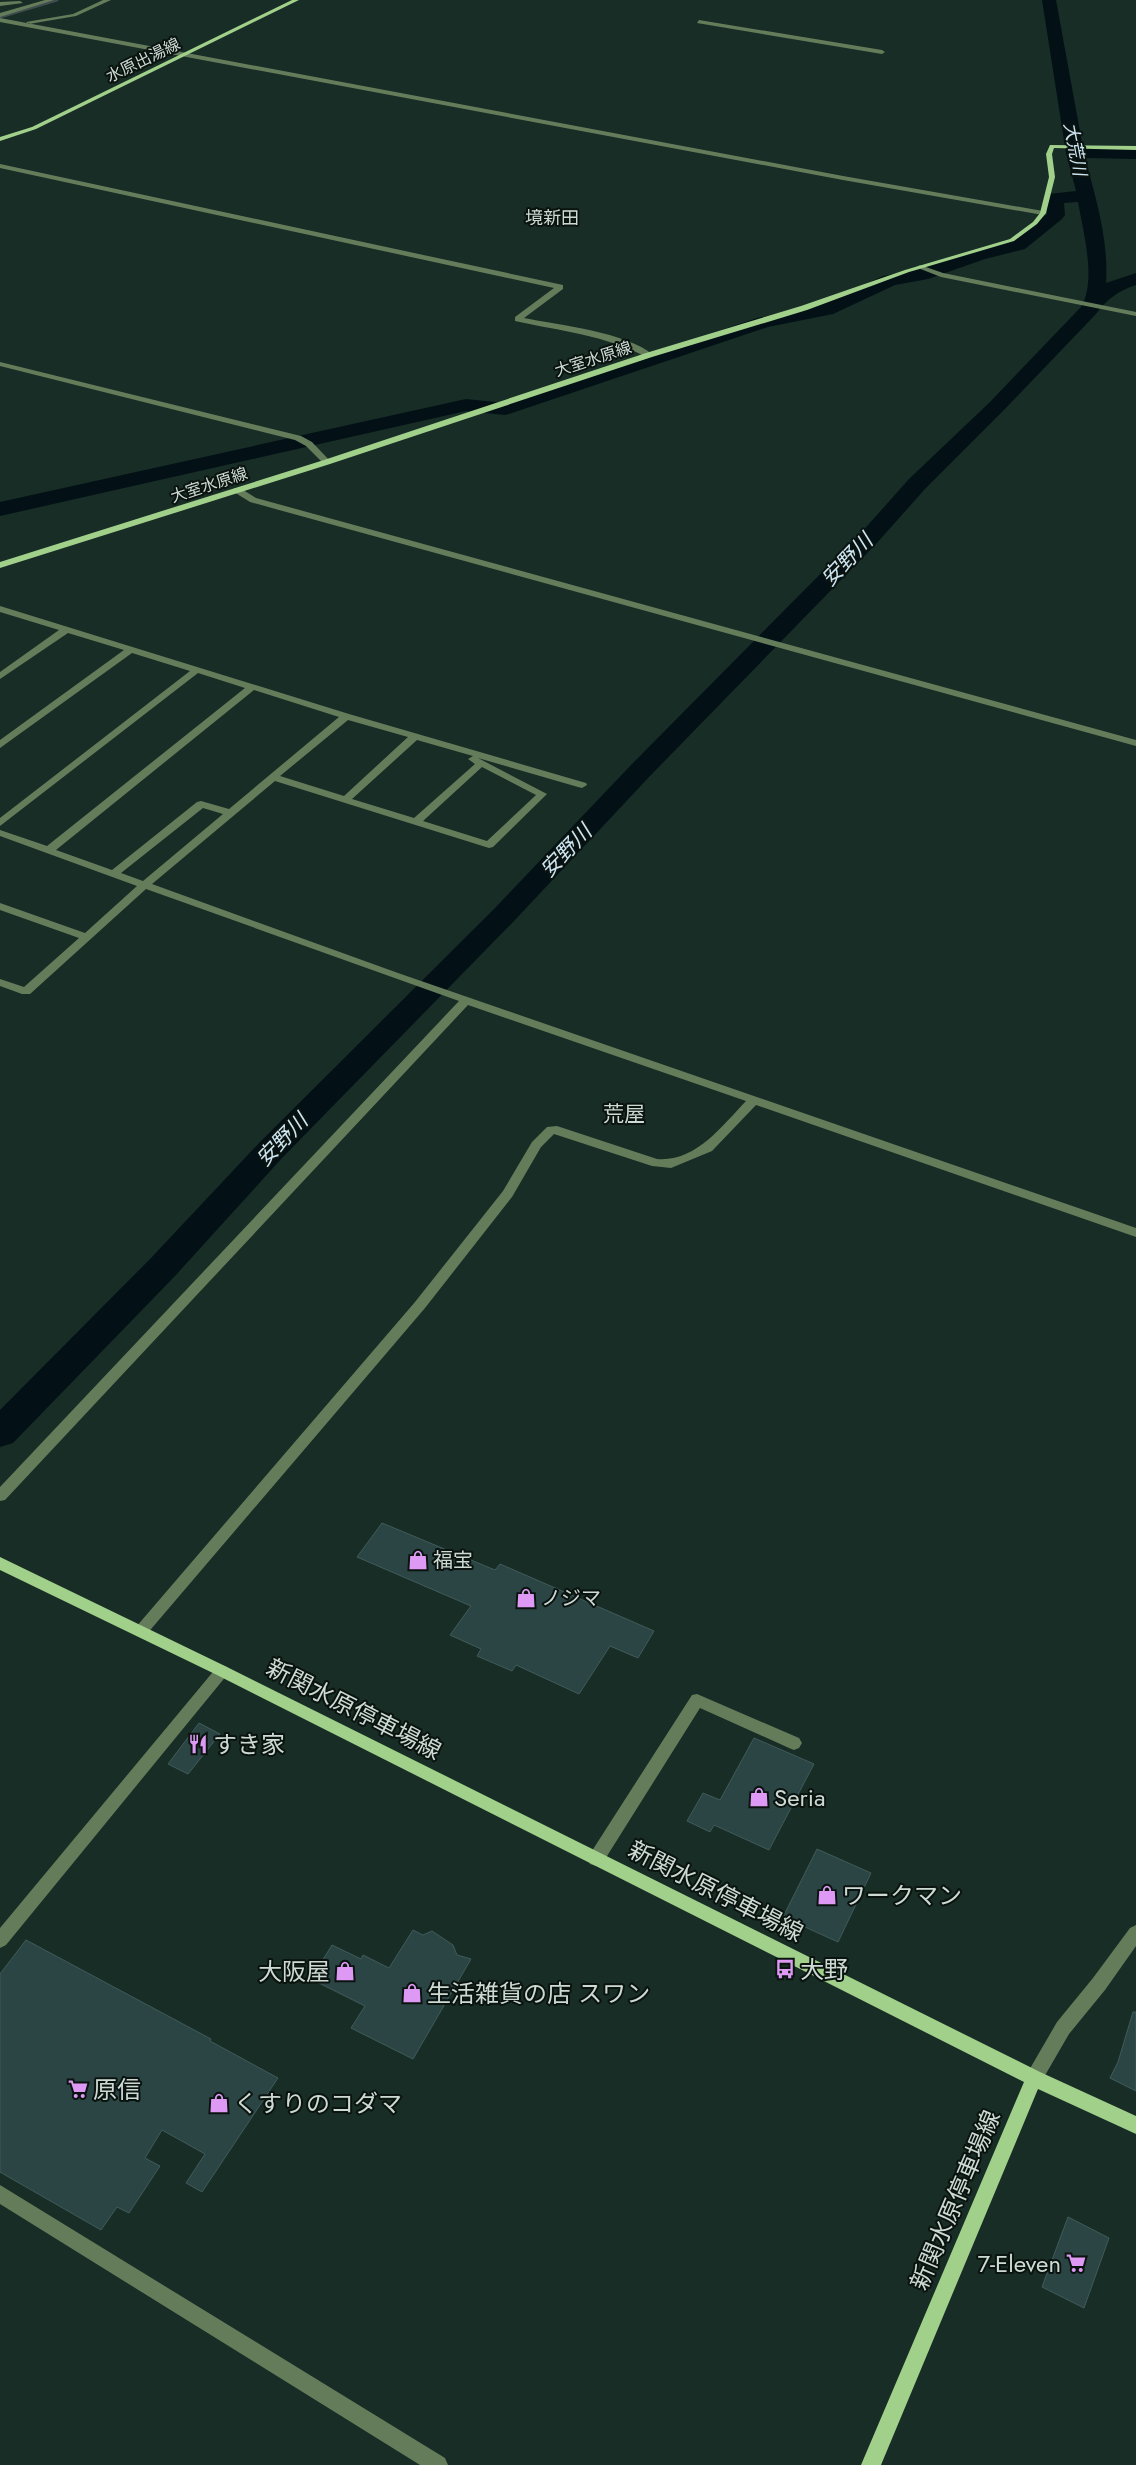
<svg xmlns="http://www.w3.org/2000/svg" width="1136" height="2465" font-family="Jost,'Noto Sans JP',sans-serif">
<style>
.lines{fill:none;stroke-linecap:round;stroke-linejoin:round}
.stream{stroke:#404d50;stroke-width:3}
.river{fill:#031117;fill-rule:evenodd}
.building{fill:#2b4444;stroke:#415b5b}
.minor{fill:#657c5b;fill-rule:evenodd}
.major{fill:#a1d08b;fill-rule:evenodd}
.labels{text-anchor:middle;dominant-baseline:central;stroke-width:4;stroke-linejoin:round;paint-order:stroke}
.far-street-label{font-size:16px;fill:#cddad4;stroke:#0a130f}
.far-water-label{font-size:18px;font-style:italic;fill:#cde6f2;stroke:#0a130f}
.far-neighbourhood-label{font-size:18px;fill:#cddad4;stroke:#0a130f}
.poi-label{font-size:20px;fill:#cddad4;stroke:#0a130f;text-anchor:start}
.water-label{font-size:21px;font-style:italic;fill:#cde6f2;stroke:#0a130f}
.neighbourhood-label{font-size:21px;fill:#cddad4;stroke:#0a130f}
.near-street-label{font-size:24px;fill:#cddad4;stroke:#0a130f}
.near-poi-label{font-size:24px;fill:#cddad4;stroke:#0a130f;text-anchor:start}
</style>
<rect width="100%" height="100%" fill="#182d25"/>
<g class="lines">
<!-- stream -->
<path class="stream" d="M0,17L57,0"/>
<!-- river -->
<path class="river" d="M1042,0H1056L1083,148L1136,149V159L1085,158C1096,198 1109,242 1106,283L1136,273V285C1118,291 1107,299 1096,314L1003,411L925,489L876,544L650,776L514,921L282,1158L175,1276L13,1443L0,1447V1410L151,1258L260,1142L494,909L632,764L860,534L909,479L989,403L1081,307C1097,281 1083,231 1078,202L1064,203L1065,215L1062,219L1025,249L985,259L928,279L895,285L833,314L768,327L512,413L505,415L466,411L0,516V502L466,399L504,403L757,318L820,305L883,276L917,270L971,251L1011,241L1047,214L1046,198L1049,194L1076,191L1066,153Z"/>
</g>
<!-- building -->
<path class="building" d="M382,1523L495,1570L500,1564L654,1631L638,1658L610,1646L579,1694L516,1665L512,1671L477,1656L481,1649L450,1635L471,1606L357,1557Z
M199,1723L220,1734L188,1774L168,1764Z
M754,1738L814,1764L769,1850L714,1825L710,1832L687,1821L703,1793L720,1800Z
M817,1849L871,1873L838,1942L783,1917Z
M413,1930L423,1935L432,1931L453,1945L457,1955L471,1959L413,2059L351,2028L365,2006L311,1979L332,1945L361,1959L363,1955L389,1968Z
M26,1940L211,2039L210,2041L278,2078L202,2192L186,2183L205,2154L162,2130L145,2158L160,2166L129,2213L117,2207L101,2230L0,2172V1974Z
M1133,2012H1136V2091L1110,2078L1118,2062Z
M1068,2217L1109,2238L1084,2308L1042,2287Z"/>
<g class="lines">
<!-- minor -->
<path class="minor" d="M45,0H54L0,17V13Z
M103,0H111L76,16L29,24L26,22L73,14Z
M0,2L20,1L23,3L0,6Z
M0,18L843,176L1043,211L1046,213L1043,215L843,180L0,22Z
M699,20L882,50L885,52L882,54L697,23Z
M0,164L563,285V289L524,318C558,325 627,332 653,355L646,357C605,335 560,331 515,321V317L554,288L0,168Z
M920,265L943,273L1136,312V316L941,277L918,268L916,267Z
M0,362L301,436L312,442L331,462L324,464L306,446L295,440L0,366Z
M234,488H240L256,498L1136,740V746L250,502L234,492Z
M0,606L349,714L586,783L587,785L582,788L578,787L478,758L547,794L493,847L489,848L275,781L152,884L398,973L1136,1228V1237L756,1105L712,1151L671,1168L652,1166L554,1134L541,1147L512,1197L425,1308L146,1635L141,1637L136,1635L134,1631L136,1627L415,1302L503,1191L532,1142L547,1127L557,1126L657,1159C696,1162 721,1127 746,1101L468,1005L5,1500L0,1501V1487L459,1001L146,889L30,994H22L0,986V979L24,987L79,938L0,910V903L85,933L137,886L0,836V830L47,846L245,688L198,673L0,826V818L190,671L132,653L0,748V740L124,650L68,633L0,679V672L59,630L0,612ZM254,690L339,717L229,809L201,801L197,802L112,870L56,850ZM348,720L408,737L344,796L280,776ZM417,740L473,756L468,759L475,764L414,818L352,799ZM482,767L536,795L487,841L423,821ZM203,808L223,814L143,881L121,873Z
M222,1665L227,1667L229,1671L227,1675L6,1945L0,1948V1928L217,1667Z
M697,1694L799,1738L802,1743L799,1748L794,1750L789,1748L700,1708L602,1864L596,1866L590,1864L588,1859L590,1854L692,1695Z
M1136,1925V1946L1105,1990L1069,2034L1040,2084L1034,2086L1028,2084L1025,2078L1028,2072L1057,2022L1093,1978L1130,1928Z
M0,2185L445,2458L448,2465H420L0,2204Z"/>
<!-- major -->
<path class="major" d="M292,0H299L36,129L0,141V137L32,127Z
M1050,145L1136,146V150L1054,148L1052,154L1055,177L1046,213L1037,224L1014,241L909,272L807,310L652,357L330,464L0,568V562L324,460L646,353L801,306L905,270L1010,239L1033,222L1040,213L1049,177L1046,154Z
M0,1557L227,1667L1040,2072L1136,2116V2134L1038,2089L881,2465H861L1024,2082L217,1675L0,1570Z"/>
</g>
<!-- icons -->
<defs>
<symbol id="shop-bare" viewBox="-9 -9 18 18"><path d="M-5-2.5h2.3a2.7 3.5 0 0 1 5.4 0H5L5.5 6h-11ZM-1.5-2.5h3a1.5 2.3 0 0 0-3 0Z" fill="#dd99f3" stroke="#0a130f" stroke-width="2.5" paint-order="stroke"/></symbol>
<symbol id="restaurant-bare" viewBox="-9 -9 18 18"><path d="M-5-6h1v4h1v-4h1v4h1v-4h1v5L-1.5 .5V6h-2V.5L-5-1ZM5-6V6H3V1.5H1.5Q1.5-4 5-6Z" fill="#dd99f3" stroke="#0a130f" stroke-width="2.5" paint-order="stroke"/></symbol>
<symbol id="bus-bare" viewBox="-9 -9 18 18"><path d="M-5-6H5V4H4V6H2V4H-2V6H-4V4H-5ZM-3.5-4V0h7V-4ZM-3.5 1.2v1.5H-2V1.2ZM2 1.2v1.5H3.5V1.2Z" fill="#dd99f3" stroke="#0a130f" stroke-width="2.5" paint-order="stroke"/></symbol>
<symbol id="supermarket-bare" viewBox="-9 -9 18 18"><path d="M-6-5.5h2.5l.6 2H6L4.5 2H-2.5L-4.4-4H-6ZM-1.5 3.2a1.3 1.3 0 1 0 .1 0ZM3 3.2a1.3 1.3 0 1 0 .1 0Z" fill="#dd99f3" stroke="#0a130f" stroke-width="2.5" paint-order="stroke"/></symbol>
</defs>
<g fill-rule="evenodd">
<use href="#shop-bare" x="404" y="1546" width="28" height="28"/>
<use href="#shop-bare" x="512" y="1584" width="28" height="28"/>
<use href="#restaurant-bare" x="184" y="1730" width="28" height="28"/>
<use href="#shop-bare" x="745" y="1783" width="28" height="28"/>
<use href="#shop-bare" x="813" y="1881" width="28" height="28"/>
<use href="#bus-bare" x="771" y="1955" width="28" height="28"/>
<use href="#shop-bare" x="331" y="1957" width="28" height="28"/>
<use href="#shop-bare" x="398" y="1979" width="28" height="28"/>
<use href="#supermarket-bare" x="64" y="2075" width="28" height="28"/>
<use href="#shop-bare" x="205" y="2089" width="28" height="28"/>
<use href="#supermarket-bare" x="1062" y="2249" width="28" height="28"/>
</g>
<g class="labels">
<!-- far-street labels -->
<g class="far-street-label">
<text transform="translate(143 60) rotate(-26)">水原出湯線</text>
<text transform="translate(593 359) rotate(-18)">大室水原線</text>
<text transform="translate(209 485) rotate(-18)">大室水原線</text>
</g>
<!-- far-water labels -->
<g class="far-water-label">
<text transform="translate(1075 149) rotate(79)">大荒川</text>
</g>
<!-- far-neighbourhood labels -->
<g class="far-neighbourhood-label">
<text x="552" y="218">境新田</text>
</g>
<!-- poi labels -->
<g class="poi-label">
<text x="433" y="1560">福宝</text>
<text x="541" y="1598">ノジマ</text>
</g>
<!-- water labels -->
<g class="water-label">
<text transform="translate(847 560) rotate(-46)">安野川</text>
<text transform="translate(566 851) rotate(-46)">安野川</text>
<text transform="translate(282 1140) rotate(-46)">安野川</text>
</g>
<!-- neighbourhood labels -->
<g class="neighbourhood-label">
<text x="624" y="1114">荒屋</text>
</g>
<!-- near-street labels -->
<g class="near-street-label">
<text transform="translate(354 1709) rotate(27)">新関水原停車場線</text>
<text transform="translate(716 1891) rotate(27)">新関水原停車場線</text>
<text transform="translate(955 2200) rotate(-67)">新関水原停車場線</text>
</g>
<!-- near-poi labels -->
<g class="near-poi-label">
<text x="213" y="1744">すき家</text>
<text x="774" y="1797">Seria</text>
<text x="842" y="1895">ワークマン</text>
<text x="800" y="1969">大野</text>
<text x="330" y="1971" text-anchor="end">大阪屋</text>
<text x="427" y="1993">生活雑貨の店 スワン</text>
<text x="93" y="2089">原信</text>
<text x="234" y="2103">くすりのコダマ</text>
<text x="1061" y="2263" text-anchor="end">7-Eleven</text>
</g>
</g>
</svg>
